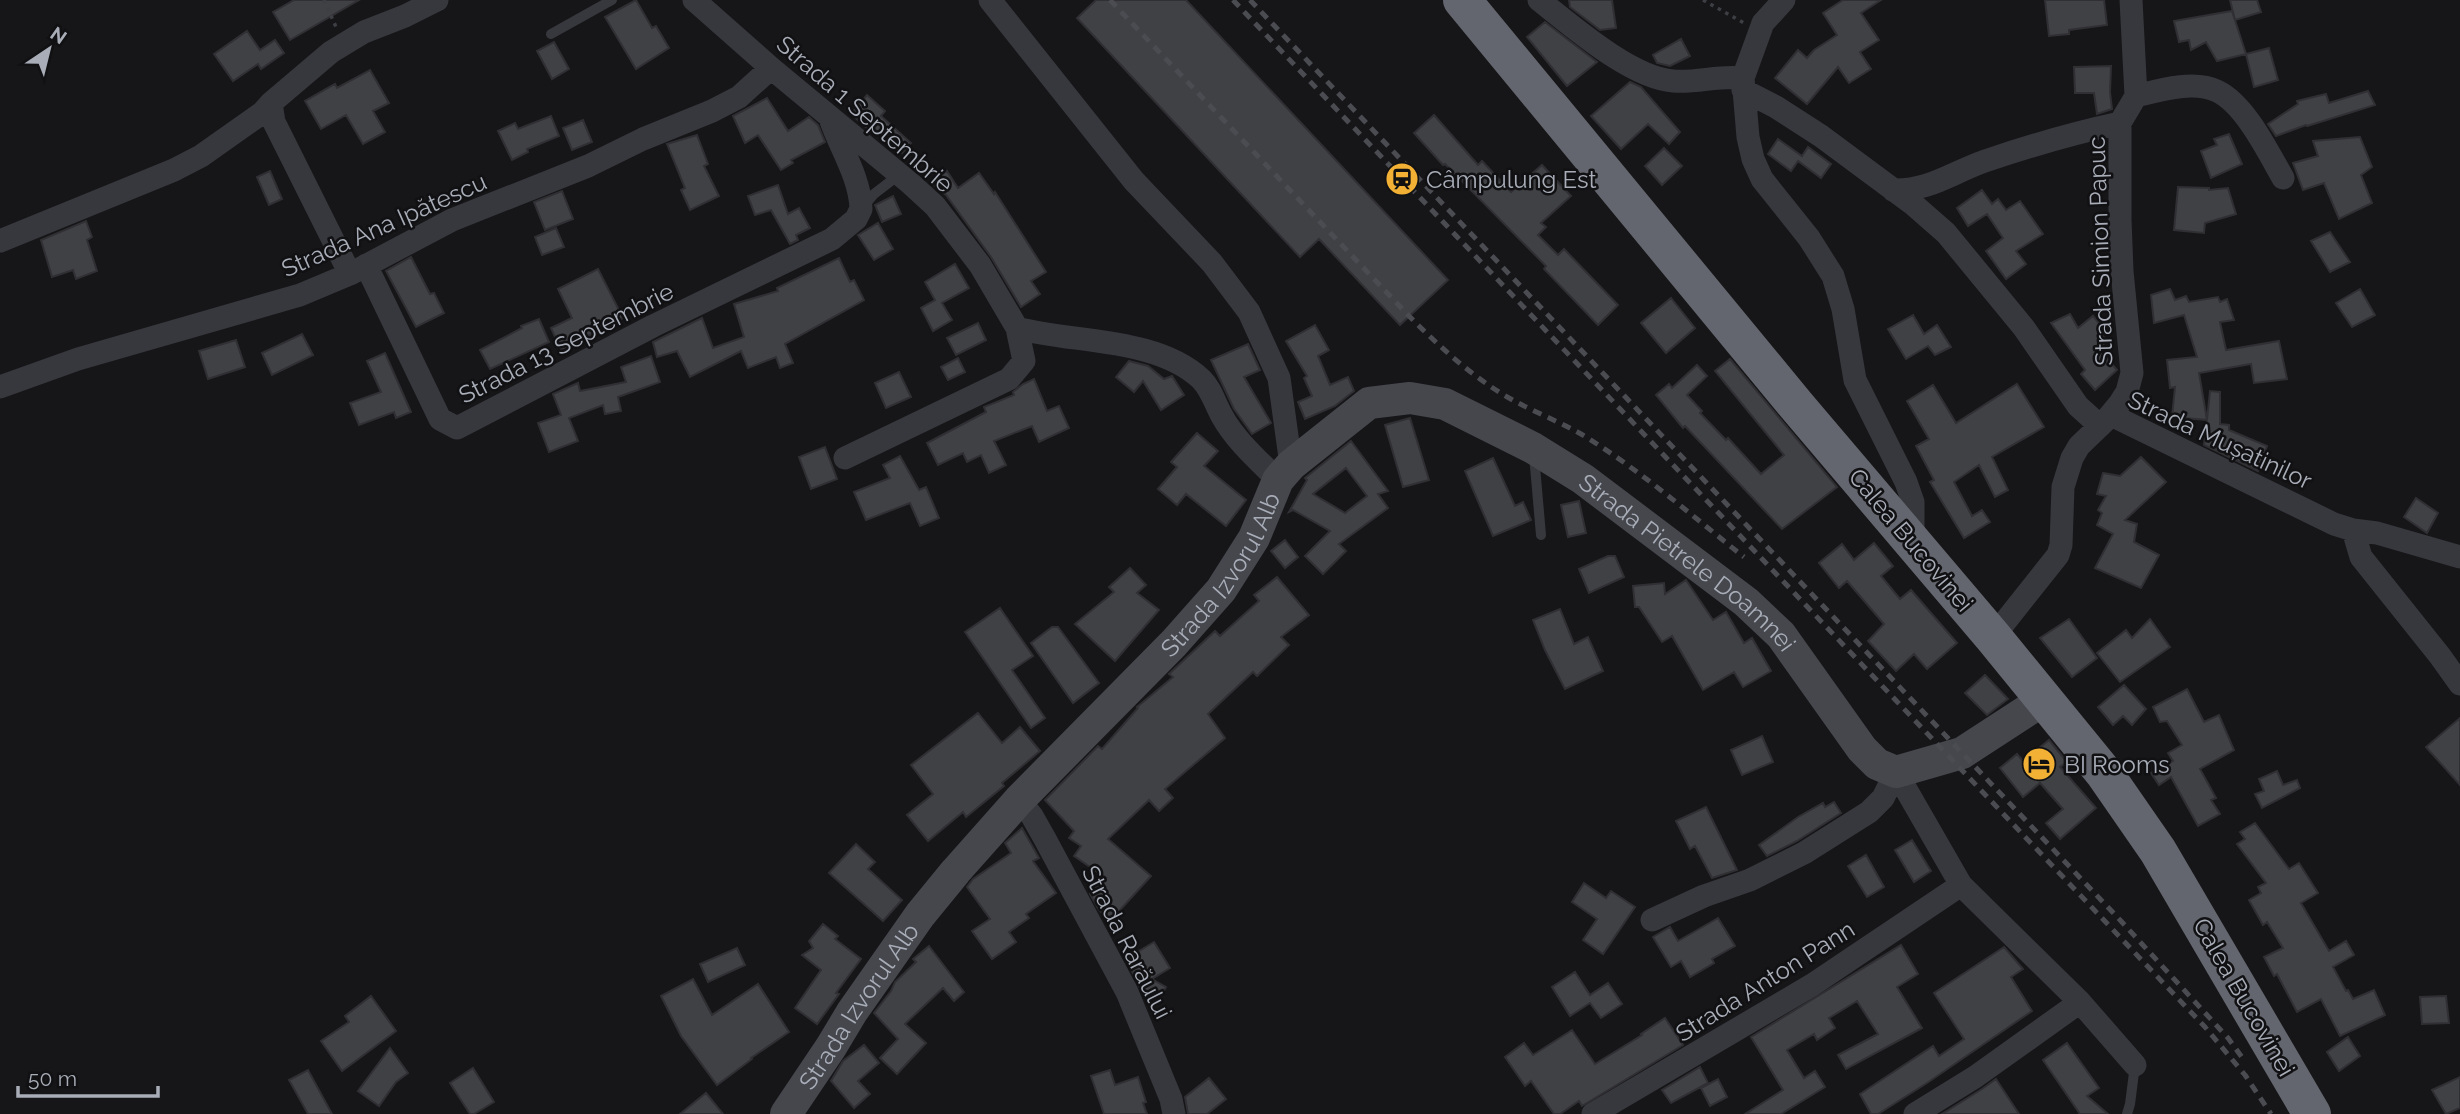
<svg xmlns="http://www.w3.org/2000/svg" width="2460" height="1114" font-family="Raleway,sans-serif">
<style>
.building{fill:#404145;stroke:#303034;stroke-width:2;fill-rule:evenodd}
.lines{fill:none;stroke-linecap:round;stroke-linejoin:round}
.path{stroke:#3d3f44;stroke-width:3.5;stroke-dasharray:3.5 5;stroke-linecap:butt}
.lane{stroke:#37383d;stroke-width:10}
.street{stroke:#37383d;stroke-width:23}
.secondary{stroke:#45474d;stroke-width:32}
.highway{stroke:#63666e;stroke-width:38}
.rail{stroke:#4a4c52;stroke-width:5;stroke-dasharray:9 7;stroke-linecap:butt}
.labels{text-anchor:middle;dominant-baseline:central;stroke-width:5;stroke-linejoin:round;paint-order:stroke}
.street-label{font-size:24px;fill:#a8adb8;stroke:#111113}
.poi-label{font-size:24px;fill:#a8adb8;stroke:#111113;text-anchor:start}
</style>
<rect width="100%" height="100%" fill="#161618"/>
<!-- building -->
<path class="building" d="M294,0H359L290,40L273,12Z
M636,0L652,28L656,26L669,48L636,69L605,17Z
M1096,0H1186L1448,280L1400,325L1319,239L1300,257L1077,18Z
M1569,0H1612L1616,28L1600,30L1570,7Z
M1843,0H1881L1861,13L1879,40L1860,52L1871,69L1849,83L1838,67L1807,104L1775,78L1798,50L1807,58L1814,50L1837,35L1823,13Z
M2045,0H2104L2107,25L2069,30V34L2049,36Z
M2230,0H2257L2261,12L2235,20Z
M2232,11L2246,54L2217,61L2206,42L2191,50L2189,40L2179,42L2174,21Z
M1545,22L1597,62L1567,86L1527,37Z
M247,31L260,50L275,40L284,53L261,69L258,64L233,81L214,54Z
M1681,39L1690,56L1670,66L1657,63L1653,55Z
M554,42L569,69L552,79L537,51Z
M2269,48L2278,80L2254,87L2246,54Z
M2111,66L2110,92L2112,109L2097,114L2094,93H2075L2074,67Z
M370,70L389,103L373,111L385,132L363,144L346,115L321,129L305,101L335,84L337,88Z
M1630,82L1641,87L1680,132L1669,144L1648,124L1621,149L1591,116Z
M2368,91L2375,105L2307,126L2306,125L2276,136L2268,124L2298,104L2297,101L2326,94L2329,103Z
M867,95L885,111L881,116L911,143L902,153L872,127L869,130L851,114Z
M767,98L788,131L809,117L818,125L825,142L791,160L793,163L781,170L758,135L745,143L733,116Z
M1434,115L1478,165L1482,161L1511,192L1542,165L1571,196L1541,223L1546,227L1538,235L1558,255L1564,249L1618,305L1598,325L1544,269L1546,266L1445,164L1443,165L1414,133Z
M551,116L559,136L527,149L528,152L512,160L498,131L515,123L518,129Z
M583,120L592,142L572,150L563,128Z
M2229,134L2242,164L2211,178L2201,151L2217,145L2214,139Z
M697,135L708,164L704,166L719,196L690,210L681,190L685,188L667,144Z
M2360,137L2372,167L2361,175L2372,203L2339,219L2324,183L2303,190L2293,163L2318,156L2313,141Z
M1778,139L1802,156L1808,147L1831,164L1821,178L1798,161L1791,171L1768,154Z
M1664,148L1682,166L1662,185L1645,166Z
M270,171L282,199L269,205L257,177Z
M947,171L958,188L979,173L994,194L995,192L1046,272L1031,281L1040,294L1021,307L991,257L946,195L930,182Z
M778,185L788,214L799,208L810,228L796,235L798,240L790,244L771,210L755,215L748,196Z
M2178,187L2209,188V190L2228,188L2236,214L2205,223L2204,233L2174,230Z
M1982,190L1992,204L1998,199L2006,210L2020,201L2043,234L2016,251L2026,264L2006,279L1986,251L2003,238L1987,214L1968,226L1957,208Z
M562,191L573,219L545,230L534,202Z
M893,196L901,214L882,222L875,205Z
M86,221L92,237L87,240L97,271L76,279L73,270L52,277L41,240Z
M878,223L893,249L874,260L858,235Z
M556,228L564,247L542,255L535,237Z
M2330,232L2350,262L2330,272L2311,241Z
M411,257L430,294L434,293L444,313L416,327L386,271Z
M839,258L850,282L854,280L864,300L785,344L793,363L780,368L776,357L748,368L741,351L690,377L677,351L657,357L653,342L702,318L713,348L744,337L734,304L778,291L777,288Z
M955,264L969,288L942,303L952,320L933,331L921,308L935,300L925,282Z
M598,269L623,318L561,350L551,328L572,318L558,289Z
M2170,289L2175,300L2186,296L2189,302L2218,297L2220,302L2227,299L2234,320L2220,322L2226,350L2279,341L2287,379L2254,383L2251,364L2199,373L2207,420L2210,391L2220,392V424L2229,425V430L2267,446L2258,471L2204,445L2207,420L2172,417L2175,387L2170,388L2167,360L2197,357L2184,315L2154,323L2151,295Z
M2360,289L2375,315L2352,327L2336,303Z
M1671,298L1695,328L1666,353L1641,323Z
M2070,314L2078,328L2093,316L2104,329L2100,333L2107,341L2098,348L2117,370L2095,390L2081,374L2085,370L2051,323Z
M1913,315L1924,334L1937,325L1951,347L1935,355L1928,346L1906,359L1888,329Z
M539,319L549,342L490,369L480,350L522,328L521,326Z
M978,323L986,340L956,355L947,338Z
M1315,325L1329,350L1318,356L1330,385L1348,377L1354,391L1335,406L1305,419L1298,402L1312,396L1304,378L1307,376L1286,341Z
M302,334L313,355L272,375L262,353Z
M236,340L245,367L208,379L199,351Z
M1248,344L1260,370L1244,377L1271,423L1252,434L1234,409L1211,360Z
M385,353L411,412L396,418L394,412L359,425L350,403L381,392L367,361Z
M651,356L660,382L618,397L621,411L605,414L603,405L569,418L578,441L549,452L538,423L561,415L553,394L578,383L580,391L626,382L621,367Z
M958,358L965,372L948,380L941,367Z
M1730,359L1837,487L1782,529L1685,426L1683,428L1656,395L1669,384L1672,388L1697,365L1707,376L1687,395L1702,411L1700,413L1726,440L1728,438L1761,474L1784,455L1715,371Z
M1129,361L1148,366L1164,379L1172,376L1184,395L1161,410L1143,381L1134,392L1116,377Z
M899,372L911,397L886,408L875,383Z
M1034,379L1047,411L1059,406L1069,428L1039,442L1032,426L994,441L1006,465L989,473L981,455L967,462L963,453L938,465L927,443L986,412L984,407L1014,395L1013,392L1023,384Z
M2017,384L2044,427L1992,457L2008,490L1995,497L1979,465L1954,482L1972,516L1982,510L1990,522L1964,538L1930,482L1934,480L1916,446L1929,439L1907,401L1933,385L1956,423Z
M1410,418L1429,480L1403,487L1385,425Z
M1197,433L1218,451L1204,466L1246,500L1226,526L1186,494L1177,505L1158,489L1177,467L1171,462Z
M1351,441L1388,491L1378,494L1388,508L1339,544L1346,551L1323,574L1305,556L1330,531L1293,510L1289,512L1307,480L1305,478ZM1346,468L1367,496L1345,513L1313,494Z
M825,447L837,479L811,489L799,457Z
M900,456L919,490L926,487L939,518L920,526L910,503L866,520L854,492L890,478L883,465Z
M2141,457L2166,482L2125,520L2137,524L2134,542L2159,555L2141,588L2095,568L2113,534L2097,525L2102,513L2098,510L2106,496L2097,494L2103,473L2120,476Z
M1493,458L1515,506L1523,502L1531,520L1493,536L1465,471Z
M2416,498L2438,513L2427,533L2404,517Z
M1579,501L1586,533L1568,537L1561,505Z
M1285,540L1298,557L1285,568L1271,551Z
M1874,543L1893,566L1881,576L1900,599L1911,590L1957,643L1927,669L1914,654L1896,671L1868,641L1884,624L1847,581L1839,588L1819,563L1842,544L1854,560Z
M1608,556H1615L1624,577L1589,593L1579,569Z
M1130,568L1146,585L1137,593L1159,610L1115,661L1075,624L1114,592L1109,587Z
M1277,577L1309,615L1281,637L1289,645L1257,676L1253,672L1208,714L1225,738L1165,789L1173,798L1159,811L1149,800L1108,839L1151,876L1110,921L1099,910L1090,894L1106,878L1074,856L1081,846L1069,838L1074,831L1045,800L1098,746L1102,749L1138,708L1137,707L1173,677L1169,674L1215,631L1220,636L1259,601L1254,595Z
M1686,580L1713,620L1726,612L1744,643L1752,638L1771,671L1743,687L1734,672L1703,690L1672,636L1662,642L1639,607H1635L1633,586L1664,583L1665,594Z
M1000,608L1033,656L1012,670L1045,718L1031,728L965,632Z
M1560,609L1574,644L1588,637L1603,671L1565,689L1545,650L1533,620Z
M2069,619L2097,658L2072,677L2040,638Z
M2150,619L2170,647L2120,682L2097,653L2126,630L2132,638Z
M1052,627H1058L1099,683L1073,703L1031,643Z
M1985,675L2008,699L1987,715L1965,693Z
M2124,685L2146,709L2132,725L2123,716L2113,725L2098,707Z
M2187,689L2204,722L2219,715L2234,750L2200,769L2216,798L2211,800L2220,814L2198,826L2171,777L2159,785L2151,773L2173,761L2168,753L2182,745L2167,721L2160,722L2153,707Z
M978,713L1002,743L1020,727L1040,751L1002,783L1004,786L966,817L963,812L928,841L907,815L933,794L911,765Z
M2460,718V785L2426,747Z
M1762,736L1773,762L1742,775L1731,750Z
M2049,740L2067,762L2060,767L2096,808L2060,839L2046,823L2063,809L2040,783L2023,797L2000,768L2017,754L2023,761Z
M2277,771L2283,785L2297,780L2300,788L2262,808L2255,794L2264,791L2259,779Z
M1834,802L1841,813L1797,841L1767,856L1759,845L1798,817L1823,803L1825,807Z
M1706,807L1737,870L1712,878L1695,846L1690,849L1676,821Z
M2255,823L2289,869L2299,863L2318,893L2301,903L2329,951L2346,941L2354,955L2333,967L2346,991L2348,990L2353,999L2374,990L2385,1015L2340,1036L2321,999L2297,1012L2277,974L2274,976L2264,957L2283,948L2267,922L2263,925L2249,900L2261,893L2258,887L2266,883L2237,844L2245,839L2240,832Z
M1022,828L1039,858L1033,861L1056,893L1026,914L1029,918L1009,932L1016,942L992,959L972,931L990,919L967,887L973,879L1011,853L1005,843Z
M1912,840L1931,871L1914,882L1895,850Z
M856,844L875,862L868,869L902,900L883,921L829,873Z
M1866,855L1884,887L1867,897L1848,866Z
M1584,883L1606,898L1611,891L1635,907L1603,954L1583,940L1597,919L1572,902Z
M1718,918L1735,946L1712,959L1714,963L1690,977L1681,961L1671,967L1653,937L1670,927L1678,941Z
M823,924L838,936L835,939L861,959L836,993L839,994L817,1024L795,1008L821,970L802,955L813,948L809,941Z
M1154,942L1170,968L1152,979L1166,987L1157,1002L1142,992L1126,959Z
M1901,945L1918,974L1897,987L1922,1028L1846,1069L1838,1055L1878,1034L1857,1001L1829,1018L1835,1028L1817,1040L1814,1034L1787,1050L1804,1078L1815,1071L1825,1087L1781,1114H1745L1783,1090L1751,1037Z
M929,946L964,992L954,1001L943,988L905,1024L926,1043L897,1074L880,1058L898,1039L874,1013L891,991L895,982L916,962L913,959Z
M2004,947L2023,969L2011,977L2032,1011L1927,1083L1878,1114H1871L1860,1094L1933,1046L1939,1056L1964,1039L1934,993Z
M737,948L745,965L708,982L700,964Z
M1575,972L1590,995L1608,983L1622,1004L1601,1018L1590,1003L1570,1016L1552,987Z
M693,979L712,1015L758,984L789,1032L751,1058L752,1059L717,1085L681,1036L661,996Z
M371,996L396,1031L342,1071L321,1041L349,1022L345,1016Z
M2446,996L2449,1023L2422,1024L2420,997Z
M1665,1018L1683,1045L1582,1106L1579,1101L1560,1114H1554L1531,1081L1525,1086L1505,1057L1524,1043L1533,1055L1572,1030L1595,1064L1642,1035L1641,1034Z
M2348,1037L2360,1056L2339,1071L2327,1052Z
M2067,1043L2099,1088L2087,1096L2108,1114H2080L2043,1060Z
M864,1045L879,1063L858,1081L870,1094L854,1108L831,1081L843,1061Z
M390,1048L408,1073L396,1082L379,1106L358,1091Z
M1700,1067L1708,1083L1671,1103L1662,1090Z
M473,1068L494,1102L474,1114H470L450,1083Z
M308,1070L332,1114H308L289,1080Z
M1110,1070L1115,1085L1138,1077L1146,1102L1143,1103L1147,1114H1104L1091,1076Z
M2460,1077V1108L2446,1114L2432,1090Z
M1209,1078L1226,1099L1207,1114H1188L1185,1097Z
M1718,1079L1727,1097L1710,1106L1701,1088Z
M1996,1079L2019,1114H1942L1982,1089Z
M706,1093L723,1114H680Z"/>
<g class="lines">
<!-- path -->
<path class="path" d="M324,0L336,27
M1703,0L1744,23"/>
<!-- lane -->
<path class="lane" d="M551,34L612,0
M863,207L874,194L900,174
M1534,455L1541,535
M2127,1114L2130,1104L2135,1065"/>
<!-- street -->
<path class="street" d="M694,0L771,68L911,184L935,206L980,265L1017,328C1072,343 1157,337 1201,379C1212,390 1214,402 1222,416C1235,440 1259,461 1278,480
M990,0L1134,181L1212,263L1249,312L1279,378L1291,465
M1539,0C1572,26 1631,78 1673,81C1697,83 1719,75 1743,78
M1784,0L1763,23L1743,78L1748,137L1753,159L1762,179L1809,238L1833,276L1843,309L1855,380L1906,482L1913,502V542
M1743,90L1776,107L1821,136L1914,205L1946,233L2024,328L2078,406L2100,426
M2136,96C2160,90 2194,80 2217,91C2245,104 2268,152 2283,178
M271,103L274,122L350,274
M1893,190C1929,191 1951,173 1985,161C2029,146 2074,133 2120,123
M0,241L174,170L201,156L262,113L271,103L331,52L364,32L405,16L437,0
M366,265L440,419L457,428L653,326L832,239L856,219L861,209C860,177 840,148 830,118
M0,387L78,359L300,295L350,274L452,220L588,166L643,139L712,111L739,97L771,68
M2111,415L2334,524L2353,530L2377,533L2460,557
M845,458L1009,379L1024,361L1017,328
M2353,530L2361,557L2440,656L2460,684
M1993,637L2058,555L2061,545L2063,487L2072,458L2079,446L2106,420L2120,403L2127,392L2132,373L2122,271L2120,219V123L2136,96L2131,0
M1896,772L1961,885L2080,1002L2135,1065
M1019,800L1032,816L1045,839L1127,992L1171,1099L1174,1114
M1652,920L1704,896L1750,880L1804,853L1869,812L1883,798L1896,772
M1593,1114L1812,985L1961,885
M1915,1114L1975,1077L2080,1002"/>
<!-- secondary -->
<path class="secondary" id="s1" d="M786,1114L831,1047L852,1012L920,915L956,871L1019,800L1174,643L1221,590L1254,538L1278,480L1291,465L1369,403L1410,398L1445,404L1533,448L1583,479L1746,602L1781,635L1862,749L1877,764L1896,772L1962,753L2045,699"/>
<!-- highway -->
<path class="highway" d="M1462,0L1796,405L1993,637L2104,773L2158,851L2312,1114"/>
<!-- rail -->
<path class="rail" d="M1110,0L1409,316C1440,347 1471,376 1509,398C1532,411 1558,421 1581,434C1639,469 1691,515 1744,557
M1233,0L2205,1027L2245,1075L2271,1114
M1250,0L2120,920L2228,1038L2244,1060"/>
</g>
<!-- icons -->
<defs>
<symbol id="station-disc" viewBox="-11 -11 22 22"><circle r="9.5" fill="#f2b134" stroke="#111113"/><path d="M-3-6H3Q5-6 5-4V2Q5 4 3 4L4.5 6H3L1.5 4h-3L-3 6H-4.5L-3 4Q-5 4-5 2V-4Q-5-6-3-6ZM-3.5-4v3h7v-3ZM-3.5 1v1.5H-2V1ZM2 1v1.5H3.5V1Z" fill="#111"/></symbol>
<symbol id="hotel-disc" viewBox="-11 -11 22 22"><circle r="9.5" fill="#f2b134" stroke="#111113"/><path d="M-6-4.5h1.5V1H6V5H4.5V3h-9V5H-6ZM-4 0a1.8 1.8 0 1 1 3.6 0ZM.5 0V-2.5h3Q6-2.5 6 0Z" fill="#111"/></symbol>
</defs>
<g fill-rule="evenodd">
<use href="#station-disc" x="1383" y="160" width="38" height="38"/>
<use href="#hotel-disc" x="2020" y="745" width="38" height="38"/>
</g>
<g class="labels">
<!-- street labels -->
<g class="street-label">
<text transform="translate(865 114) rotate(41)">Strada 1 Septembrie</text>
<text transform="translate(384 225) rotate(-24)">Strada Ana Ipătescu</text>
<text transform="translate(2100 251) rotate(-92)">Strada Simion Papuc</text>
<text transform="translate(566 343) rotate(-27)">Strada 13 Septembrie</text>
<text transform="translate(2220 440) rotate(25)">Strada Mușatinilor</text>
<text transform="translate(1911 540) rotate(50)">Calea Bucovinei</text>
<text stroke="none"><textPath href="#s1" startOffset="1295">Strada Pietrele Doamnei</textPath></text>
<text stroke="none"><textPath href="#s1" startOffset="696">Strada Izvorul Alb</textPath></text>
<text transform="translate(1127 942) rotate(63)">Strada Rarăului</text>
<text transform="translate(1765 981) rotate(-32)">Strada Anton Pann</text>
<text transform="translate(2244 997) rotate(60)">Calea Bucovinei</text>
<text stroke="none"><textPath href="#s1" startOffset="130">Strada Izvorul Alb</textPath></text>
</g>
<!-- poi labels -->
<g class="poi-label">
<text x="1426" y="179">Câmpulung Est</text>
<text x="2064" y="764">BI Rooms</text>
</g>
</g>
<!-- north arrow -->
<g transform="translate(49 49) rotate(35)" stroke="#111113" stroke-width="5" paint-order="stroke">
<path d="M0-5L12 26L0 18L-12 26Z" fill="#a8adb8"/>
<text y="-10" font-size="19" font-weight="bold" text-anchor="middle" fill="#a8adb8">N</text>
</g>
<!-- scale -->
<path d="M18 1086v10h140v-10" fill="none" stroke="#a8adb8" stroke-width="3.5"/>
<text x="28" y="1086" font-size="21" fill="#a8adb8" stroke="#111113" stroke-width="5" paint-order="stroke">50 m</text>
</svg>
